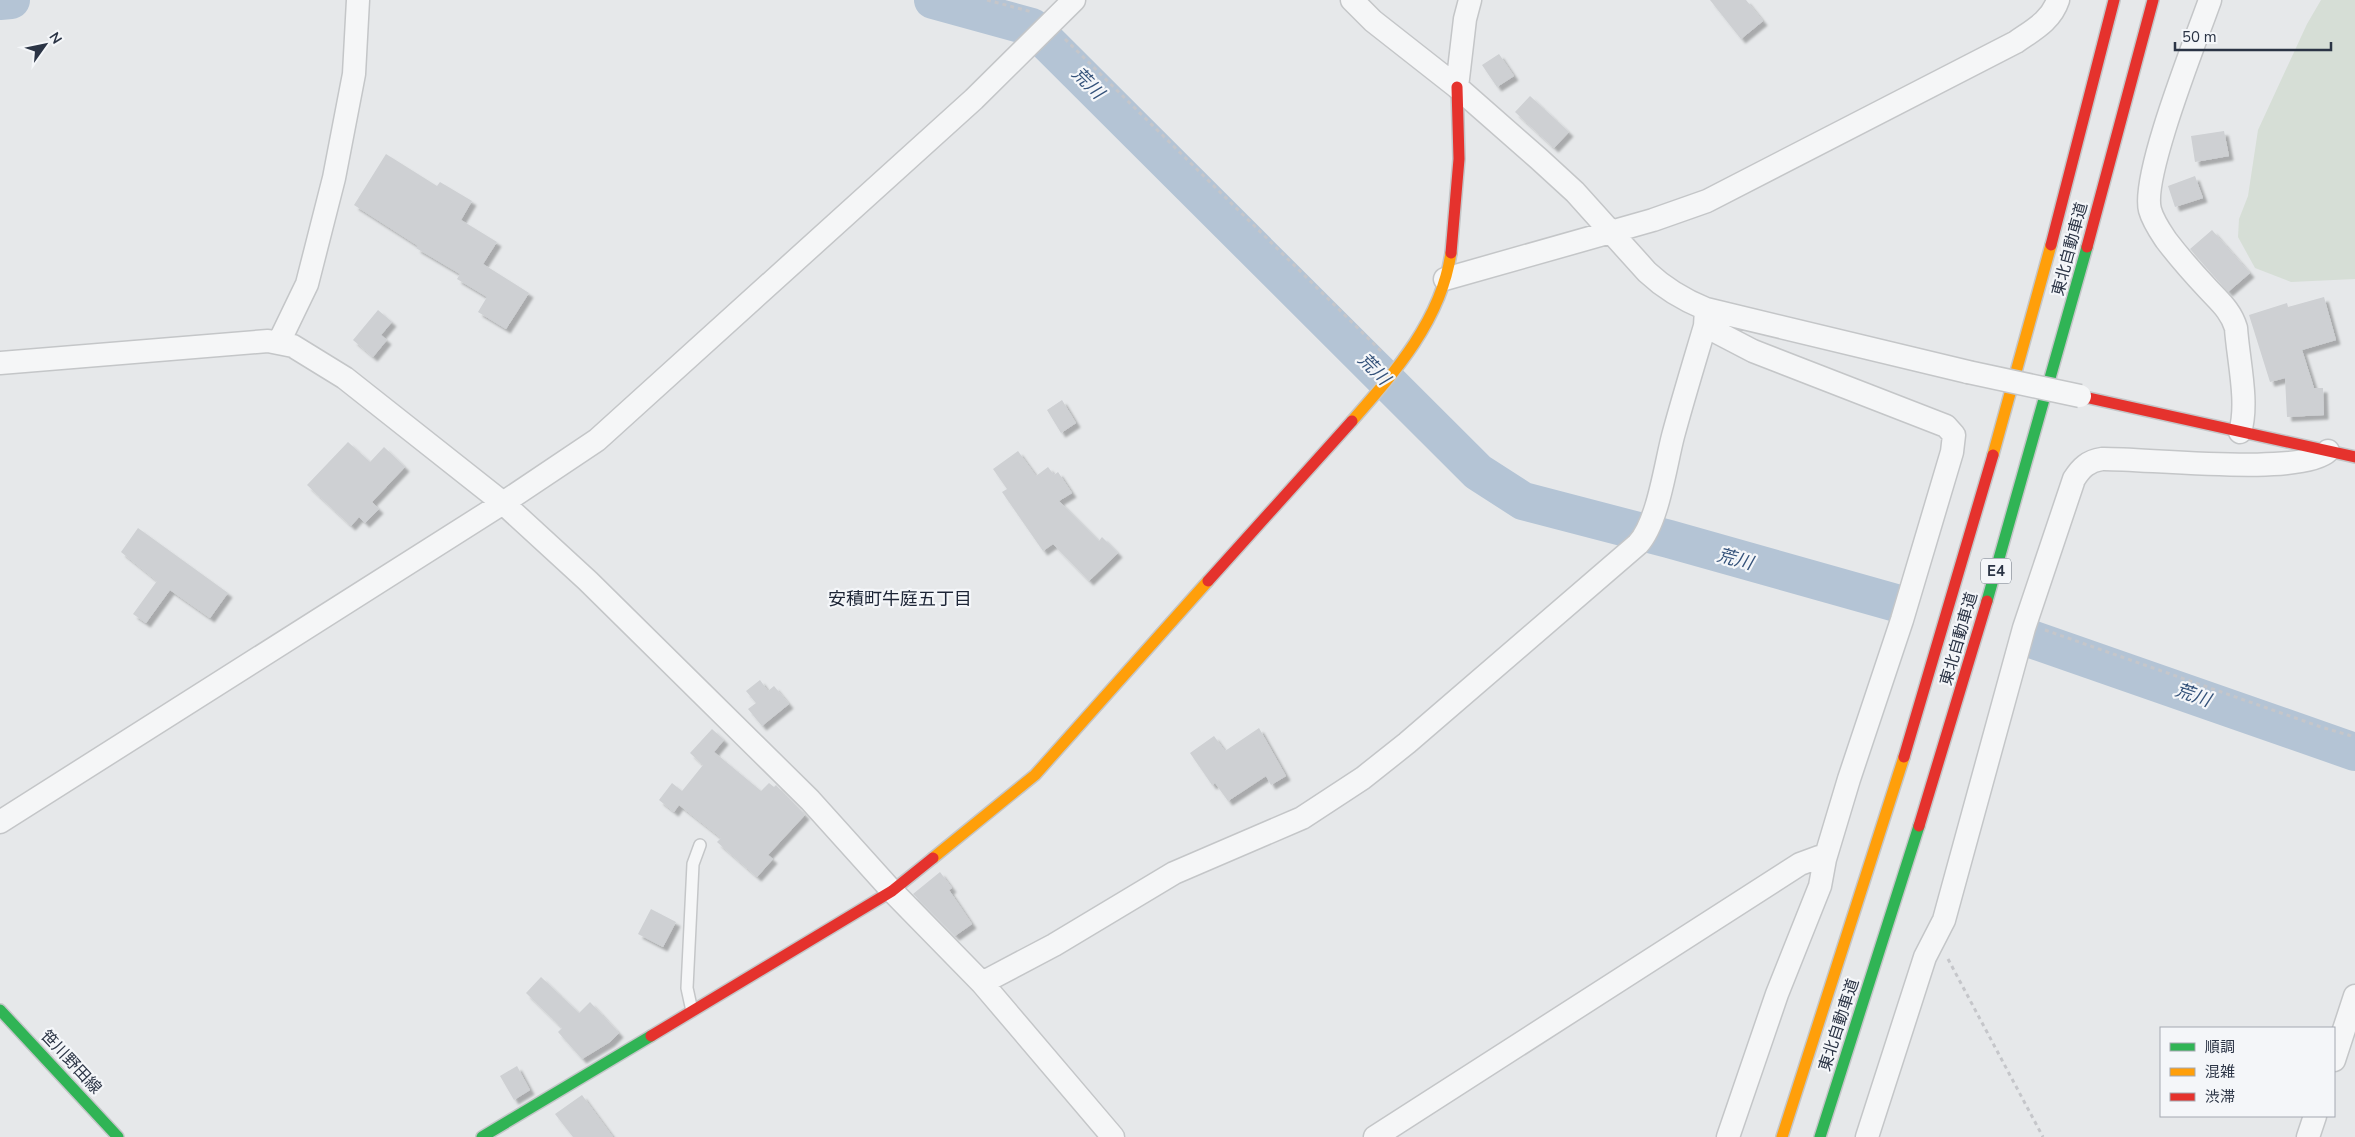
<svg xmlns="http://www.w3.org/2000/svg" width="2355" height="1137" font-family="'Nunito Sans','Noto Sans JP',sans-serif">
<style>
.green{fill:#d6ded6}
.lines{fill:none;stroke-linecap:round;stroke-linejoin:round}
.river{stroke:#b4c4d5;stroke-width:38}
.building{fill:#ced0d3;filter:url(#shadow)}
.lane-casing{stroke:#c4c6c8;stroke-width:14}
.street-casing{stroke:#c4c6c8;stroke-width:25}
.fast-casing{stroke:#c4c6c8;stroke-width:14}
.slow-casing{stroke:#c4c6c8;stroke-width:14}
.jam-casing{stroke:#c4c6c8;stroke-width:14}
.path{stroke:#c5c6ca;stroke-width:3;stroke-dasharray:4 4;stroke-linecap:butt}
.lane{stroke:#f5f6f7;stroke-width:11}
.street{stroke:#f5f6f7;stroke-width:22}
.fast{stroke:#30b455;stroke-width:11}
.slow{stroke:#ff9f0a;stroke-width:11}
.jam{stroke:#e5322d;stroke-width:11}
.street-bridge-casing{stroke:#c4c6c8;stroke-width:25;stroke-linecap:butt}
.street-bridge{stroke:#f5f6f7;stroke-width:22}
.labels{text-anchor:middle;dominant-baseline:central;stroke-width:4.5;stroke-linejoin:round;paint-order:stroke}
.shield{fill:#f4f6f9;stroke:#676e7b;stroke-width:1}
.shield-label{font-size:15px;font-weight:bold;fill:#2b3445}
.street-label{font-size:16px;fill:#2b3445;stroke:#f4f6f9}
.water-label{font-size:18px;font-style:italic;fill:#34527a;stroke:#f4f6f9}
.neighbourhood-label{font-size:18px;fill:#1d2536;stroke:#f4f6f9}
</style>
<defs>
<filter id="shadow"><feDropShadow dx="4.5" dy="4.5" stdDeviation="1" flood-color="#0004"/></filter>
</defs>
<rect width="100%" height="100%" fill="#e6e8ea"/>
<!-- green -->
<path class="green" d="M2321,0H2355V279L2291,282L2255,268L2238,237L2239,219L2248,196L2258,130L2307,24Z"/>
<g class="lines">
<!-- river -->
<path class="river" d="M933,0L1032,27L1478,472L1523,501L1669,539L1896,603
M0,1L11,0
M2031,639L2355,752"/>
</g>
<!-- building -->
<path class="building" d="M1710,0H1746L1763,21L1741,39Z
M1499,54L1514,76L1497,87L1482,65Z
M1530,96L1569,132L1554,148L1515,112Z
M2224,131L2229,156L2195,162L2191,136Z
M386,154L437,186L440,182L472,201L461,220L497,242L483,264L529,293L506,329L478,312L487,297L457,279L460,274L416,248L418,246L354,205Z
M2195,176L2203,198L2175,207L2168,186Z
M2212,230L2250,273L2228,292L2190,249Z
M2324,297L2336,340L2302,350L2314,388H2323L2324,415L2287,417L2285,378L2270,382L2249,315L2287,303L2288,307Z
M378,310L392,322L381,335L387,340L373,357L353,340Z
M1062,400L1076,423L1061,433L1047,410Z
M348,442L370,462L384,447L405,467L372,502L379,509L365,523L359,517L351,526L307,485Z
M1018,451L1036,476L1048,467L1054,475L1058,472L1072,493L1059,501L1099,541L1102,537L1118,553L1089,581L1053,544L1043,551L1002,492L1007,489L993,469Z
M138,528L228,593L210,618L170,590L146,623L133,614L157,581L121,552Z
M760,680L768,691L774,686L789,704L762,726L748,709L756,703L746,691Z
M1259,728L1286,776L1271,785L1266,776L1228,801L1215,783L1212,785L1190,753L1214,736L1225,751Z
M712,729L724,740L714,752L761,791L769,783L774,787L776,785L805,815L768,855L773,859L757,877L717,842L721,838L679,805L674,812L659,800L672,783L682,791L703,765L690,753Z
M940,872L952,888L949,890L972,924L955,936L913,894Z
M651,909L676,922L663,947L638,934Z
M541,977L579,1013L590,1002L619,1033L610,1042L582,1059L558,1032L562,1028L526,993Z
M517,1066L530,1090L514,1100L500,1076Z
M582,1095L613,1137H573L555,1114Z"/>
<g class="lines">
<defs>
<path id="lane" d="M692,1011L687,988L693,864L700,845"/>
<path id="street" d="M1352,0L1373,21L1457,87L1539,159L1575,192L1647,272C1664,288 1684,300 1706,309L1968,372
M2210,0C2196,40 2141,176 2150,210C2153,221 2160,231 2166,240C2179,257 2193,273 2208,289C2220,302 2231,311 2236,328C2238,359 2249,403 2240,432
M1457,87L1465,19L1470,0
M1445,279L1653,220L1707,201L2016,42C2033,30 2051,21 2058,0
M1705,326L1753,351L1946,426L1954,435L1952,452L1902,620L1849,779L1825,859L1820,886L1777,994L1728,1137
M279,342L307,284L334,178L354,74L358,0
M0,363L268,341L293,346L345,378L503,503L588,581L810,800L892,891L982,983L1113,1137
M0,822L503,503L597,440L974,99L1074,0
M982,983L1054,945L1174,873L1302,818L1363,778L1407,743L1638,544C1658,522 1665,467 1673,436C1683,399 1694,363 1705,326L1706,309
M2334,1060L2355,996
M1375,1137L1800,864L1819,857L1825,859
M1867,1137L1925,957L1944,920L2024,628L2074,479C2081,468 2088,461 2102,459C2143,458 2302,477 2328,451
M2308,1137L2315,1116"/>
<path id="fast" d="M1987,601L2087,247
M0,1010L118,1137
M482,1137L651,1036
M1820,1137L1919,826"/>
<path id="slow" d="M1352,421C1396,371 1441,320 1451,253
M1993,455L2051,245
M933,858L1035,775L1208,581
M1782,1137L1904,757"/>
<path id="jam" d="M2051,245L2114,0
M2087,247L2153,0
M1451,253L1459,159L1457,87
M2080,396L2355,457
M1208,581L1352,421
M1904,757L1993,455
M1919,826L1987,601
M651,1036L892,891L933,858"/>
</defs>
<!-- lane casing -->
<use href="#lane" class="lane-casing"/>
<!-- street casing -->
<use href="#street" class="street-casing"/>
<!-- fast casing -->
<use href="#fast" class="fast-casing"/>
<!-- slow casing -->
<use href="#slow" class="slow-casing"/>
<!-- jam casing -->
<use href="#jam" class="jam-casing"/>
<!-- path -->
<path class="path" d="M987,0L1032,12
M1065,39L1381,351
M2045,630L2321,727L2355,737
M1948,959L2043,1137"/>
<!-- lane -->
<use href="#lane" class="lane"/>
<!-- street -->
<use href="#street" class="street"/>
<!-- fast -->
<use href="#fast" class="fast"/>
<!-- slow -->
<use href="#slow" class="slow"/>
<!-- jam -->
<use href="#jam" class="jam"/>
<defs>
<path id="street-bridge" d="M1968,372L2080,396"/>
</defs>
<!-- street-bridge casing -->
<use href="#street-bridge" class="street-bridge-casing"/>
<!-- street-bridge -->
<use href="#street-bridge" class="street-bridge"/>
</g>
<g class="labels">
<!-- shield labels -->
<rect class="shield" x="1981" y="558.5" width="30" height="25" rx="4"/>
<g class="shield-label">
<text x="1996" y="571">E4</text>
</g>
<!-- street labels -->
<g class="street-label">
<text transform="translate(2070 249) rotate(-75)">東北自動車道</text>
<text transform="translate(1959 639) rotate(-74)">東北自動車道</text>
<text transform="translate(1839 1025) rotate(-72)">東北自動車道</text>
<text transform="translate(71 1062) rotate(47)">笹川野田線</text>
</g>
<!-- water labels -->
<g class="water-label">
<text transform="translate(1088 83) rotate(45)">荒川</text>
<text transform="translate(1374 369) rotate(45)">荒川</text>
<text transform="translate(1735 559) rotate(15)">荒川</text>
<text transform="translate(2193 695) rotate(19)">荒川</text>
</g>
<!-- neighbourhood labels -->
<g class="neighbourhood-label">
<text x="900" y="599">安積町牛庭五丁目</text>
</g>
</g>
<!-- legend -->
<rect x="2160" y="1027" width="175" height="90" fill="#f4f6f9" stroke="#a4a8b1"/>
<rect x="2170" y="1043" width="25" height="8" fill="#30b455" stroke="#a4a8b1"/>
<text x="2205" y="1052" font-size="15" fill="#2b3445">順調</text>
<rect x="2170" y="1068" width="25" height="8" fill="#ff9f0a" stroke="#a4a8b1"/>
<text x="2205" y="1077" font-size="15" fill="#2b3445">混雑</text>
<rect x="2170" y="1093" width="25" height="8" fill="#e5322d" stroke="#a4a8b1"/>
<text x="2205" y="1102" font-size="15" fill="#2b3445">渋滞</text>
<!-- north arrow -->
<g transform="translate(45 45) rotate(57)" stroke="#f4f6f9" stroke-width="4" paint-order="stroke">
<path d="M0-4L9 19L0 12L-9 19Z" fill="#2b3445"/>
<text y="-8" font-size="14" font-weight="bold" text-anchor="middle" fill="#2b3445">N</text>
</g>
<!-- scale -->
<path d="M2175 42v8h156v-8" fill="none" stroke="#2b3445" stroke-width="2.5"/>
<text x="2182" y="42" font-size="15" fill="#2b3445" stroke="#f4f6f9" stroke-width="4" paint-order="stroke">50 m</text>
</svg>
